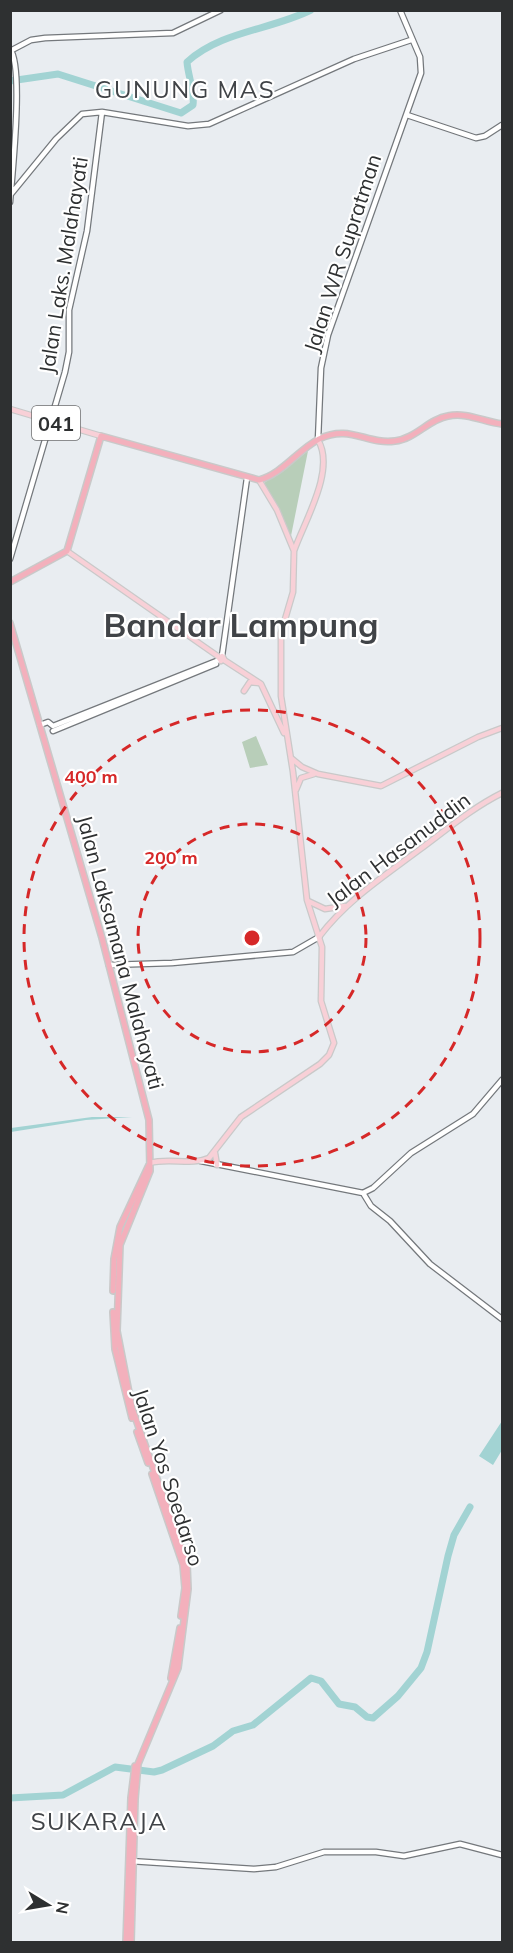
<svg xmlns="http://www.w3.org/2000/svg" width="513" height="1953" font-family="Mulish,sans-serif">
<style>
.green{fill:#b8ceb9}
.water{fill:#a2d3d3}
.lines{fill:none;stroke-linecap:round;stroke-linejoin:round}
.river{stroke:#a2d3d3;stroke-width:7}
.secondary-casing{stroke:#74787c;stroke-width:7}
.primary-casing{stroke:#c9c9c9;stroke-width:7}
.highway-casing{stroke:#c9c9c9;stroke-width:8}
.secondary{stroke:#fff;stroke-width:4.5}
.primary{stroke:#f8d0d7;stroke-width:4.5}
.highway{stroke:#f3b0bc;stroke-width:5}
.ring{fill:none;stroke:#d62828;stroke-width:3;stroke-dasharray:10 8}
.labels{text-anchor:middle;dominant-baseline:central;stroke-width:4.5;stroke-linejoin:round;paint-order:stroke}
.shield{fill:#fff;stroke:#6d6e6f;stroke-width:1.5}
.shield-label{font-size:20px;font-weight:bold;fill:#2e3031}
.street-label{font-size:21px;fill:#2e3031;stroke:#fff}
.quarter-label{font-size:24px;letter-spacing:1.5px;fill:#404347;stroke:#fff}
.town-label{font-size:33px;font-weight:bold;fill:#404347;stroke:#fff}
.centre{fill:#d62828;stroke:#fff;stroke-width:3}
.ring-label{font-size:18px;text-anchor:middle;font-weight:bold;fill:#d62828;stroke:#fff;stroke-width:4.5;stroke-linejoin:round;paint-order:stroke}
</style>
<rect width="100%" height="100%" fill="#e9edf1"/>
<!-- green -->
<path class="green" d="M308,451L291,536L264,483Z
M256,736L268,765L250,768L242,742Z"/>
<!-- water -->
<path class="water" d="M92,1117H132L86,1120L11,1132V1128Z
M502,1421V1450L493,1465L479,1456Z"/>
<g class="lines">
<!-- river -->
<path class="river" d="M10,81L58,74L181,113L193,105C195,92 188,76 187,62C221,31 271,30 311,10
M10,1798L63,1795L115,1767L154,1772L162,1770L213,1746L233,1731L253,1725L311,1678L321,1681L339,1704L355,1707L367,1717L373,1718L398,1696L421,1668L427,1652L448,1556L454,1535L470,1507"/>
<defs>
<path id="secondary" d="M10,49C24,67 12,175 10,202
M12,50L31,40L45,38L173,33L221,10
M407,115L476,138L485,136L502,125
M11,194L56,139L82,114L102,112L188,126L209,124L354,59L411,40
M318,440L321,368L328,335L421,73L420,57L400,10
M10,559L65,372L69,352V310L87,231L102,112
M222,656L247,478
M40,725L48,722L53,726L219,660
M53,731L216,664
M109,965L172,963L293,952L319,937
M201,1161L363,1193
M363,1193L371,1206L390,1221L430,1264L502,1319
M363,1193L373,1188L411,1153L473,1114L502,1080
M130,1861L254,1869L276,1867L324,1852H376L404,1856L460,1844L502,1855"/>
<path id="primary" d="M10,409L101,436
M67,551L219,657
M294,551C304,522 336,470 318,440
M222,656L224,659L221,661L219,658Z
M224,660L261,684L284,733
M244,691L250,682L259,683
M291,758L302,767L318,774L381,786L478,737L502,728
M296,790L301,778L314,774
M308,901L325,909L345,906
M319,937C346,901 383,877 419,850C446,830 472,808 502,793
M215,1153L217,1165
M150,1163C169,1157 191,1166 209,1158L241,1117L320,1064L329,1055L334,1043L321,1001L322,947L307,900L293,772L281,696V633L293,592L294,551L277,510L259,480"/>
<path id="highway" d="M10,582L67,551L101,436L259,480C282,474 298,450 319,439C350,424 367,445 395,441C415,439 429,419 448,416C467,412 484,422 502,424
M10,623L102,938L149,1120L150,1171L120,1245L117,1331L132,1408L187,1564L188,1589L178,1668L138,1764L135,1799L131,1942
M113,1291L114,1259L120,1227L149,1165
M113,1312L115,1349L132,1418
M137,1432L148,1463
M152,1474L183,1565L185,1588L181,1616
M171,1678L180,1628
M126,1942L131,1798L135,1766"/>
</defs>
<!-- secondary casing -->
<use href="#secondary" class="secondary-casing"/>
<!-- primary casing -->
<use href="#primary" class="primary-casing"/>
<!-- highway casing -->
<use href="#highway" class="highway-casing"/>
<!-- secondary -->
<use href="#secondary" class="secondary"/>
<!-- primary -->
<use href="#primary" class="primary"/>
<!-- highway -->
<use href="#highway" class="highway"/>
</g>
<!-- distance rings -->
<g class="ring">
<circle cx="252" cy="938" r="114"/>
<circle cx="252" cy="938" r="228"/>
</g>
<g class="labels">
<!-- shield labels -->
<rect class="shield" x="32" y="406" width="48" height="34" rx="4.5"/>
<g class="shield-label">
<text x="56" y="423">041</text>
</g>
<!-- street labels -->
<g class="street-label">
<text transform="translate(342 253) rotate(-72)">Jalan WR Supratman</text>
<text transform="translate(63 265) rotate(-81)">Jalan Laks. Malahayati</text>
<text transform="translate(398 849) rotate(-37)">Jalan Hasanuddin</text>
<text transform="translate(121 952) rotate(75)">Jalan Laksamana Malahayati</text>
<text transform="translate(169 1477) rotate(72)">Jalan Yos Soedarso</text>
</g>
<!-- quarter labels -->
<g class="quarter-label">
<text x="185" y="89">GUNUNG MAS</text>
<text x="99" y="1821">SUKARAJA</text>
</g>
<!-- town labels -->
<g class="town-label">
<text x="241" y="624">Bandar Lampung</text>
</g>
</g>
<circle cx="252" cy="938" r="9" class="centre"/>
<g class="ring-label">
<text x="91" y="783">400 m</text>
<text x="171" y="864">200 m</text>
</g>
<!-- border -->
<rect width="513" height="1953" fill="none" stroke="#2e3031" stroke-width="24"/>
<!-- north arrow -->
<g transform="translate(48 1905) rotate(101)" stroke="#ffffff" stroke-width="4.5" paint-order="stroke">
<path d="M0-4.5L10 22L0 15L-10 22Z" fill="#2e3031"/>
<text y="-9" font-size="16" font-weight="bold" text-anchor="middle" fill="#2e3031">N</text>
</g>
</svg>
